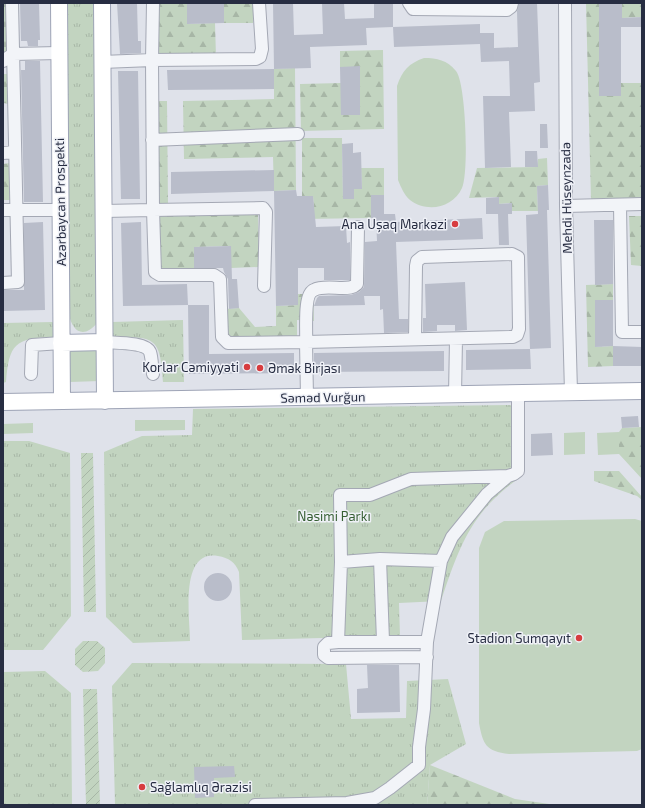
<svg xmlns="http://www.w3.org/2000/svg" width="645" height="808" font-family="'Exo 2',sans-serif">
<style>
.grass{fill:#c2d4c0}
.forest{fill:url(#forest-firs)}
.park{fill:url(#park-tufts)}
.garden{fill:url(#garden-furrows)}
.building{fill:#b9bdca}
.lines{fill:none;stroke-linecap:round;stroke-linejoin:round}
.minor-casing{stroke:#a4a8b4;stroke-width:14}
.major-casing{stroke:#9ea4b6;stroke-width:18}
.minor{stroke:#f2f4f8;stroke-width:12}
.major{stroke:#fff;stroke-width:16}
.poi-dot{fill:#d73c3f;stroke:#eff1f7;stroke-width:1.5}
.labels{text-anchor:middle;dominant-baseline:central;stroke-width:3;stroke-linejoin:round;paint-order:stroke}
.street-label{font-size:13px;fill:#272d42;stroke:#eff1f7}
.poi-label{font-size:13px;fill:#272d42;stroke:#eff1f7;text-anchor:end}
.park-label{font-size:13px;fill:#365f33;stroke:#eff1f7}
</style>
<defs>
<pattern id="forest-firs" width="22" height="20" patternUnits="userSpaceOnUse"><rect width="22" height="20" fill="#c2d4c0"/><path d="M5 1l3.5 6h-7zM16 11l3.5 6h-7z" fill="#a7b6a6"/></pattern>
<pattern id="park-tufts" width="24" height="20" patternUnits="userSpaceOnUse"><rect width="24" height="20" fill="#c2d4c0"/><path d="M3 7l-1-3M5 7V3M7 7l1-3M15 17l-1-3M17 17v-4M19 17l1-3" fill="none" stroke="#a7b6a6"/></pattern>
<pattern id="garden-furrows" width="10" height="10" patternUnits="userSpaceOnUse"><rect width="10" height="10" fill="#c2d4c0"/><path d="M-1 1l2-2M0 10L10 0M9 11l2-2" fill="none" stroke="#a7b6a6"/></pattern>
</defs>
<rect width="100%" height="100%" fill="#dfe2ea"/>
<!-- grass -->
<path class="grass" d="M424,58C437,58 447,60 456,71C466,83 469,173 462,188C453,208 427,213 410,200C404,195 401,187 398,180L397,86C402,71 409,63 424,58Z
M99,350L100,381L70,382V351Z
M135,420H185V430L135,431Z
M33,423V433L3,434V424Z
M585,432V454L564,455V433Z
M619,432V454L598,455L597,433Z
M635,519L642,521V749L637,751L509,754C486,751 483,745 479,723V548L485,532L504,521Z"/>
<!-- forest -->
<path class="forest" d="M3,3H8V52L3,55Z
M149,3H195H187V24L215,23L216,57L149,59Z
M224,3H253V23H224Z
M586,3H599L600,96H621V83H642V199L591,200Z
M622,3H642V17L622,18Z
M383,50L384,129L301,131L300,84L341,83V115H360L359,67H340V51Z
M295,68L296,190L274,191L273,157L184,159L183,101L274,99V69Z
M3,74H9L10,104L3,103Z
M151,101H167L168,204H153Z
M302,138H342L343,199H354V189H362L361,168H384V195L371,218L302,219L314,208L313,196H302Z
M547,158L548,185L537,186L538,211H512L511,203L499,204V197L469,198L477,168L537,167L538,159Z
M10,163L11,200H3V164Z
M258,210L259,267L231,268V246L194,247V268L153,269L152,214Z
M629,216H642V266L631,265Z
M613,284V300H595V347L613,346V366L588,367L586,285Z
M298,294H313L314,321L297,320V336L226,338L225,309L239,308L255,327L276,326V306L298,305Z
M642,427V479L619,454V432L622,428Z
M594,471H619L642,497V500L637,496L594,481Z
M430,765L515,799L556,805H427Z"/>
<!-- park -->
<path class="park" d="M67,3H95L97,323C84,339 72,332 69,314Z
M183,320L184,382H163C160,337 156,337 112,337V322Z
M53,322V337C15,338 9,344 6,382L3,383V323Z
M511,405L515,481C470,514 458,550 441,601L399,603L400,636L242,640L239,572C235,562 229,558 218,556C179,549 190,618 190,641L133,643L106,617L104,452L142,436L192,435L193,409Z
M3,441H29L70,453L71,616L43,650H3Z
M132,663L346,664L351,719L406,718L407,681L448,679L466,744L430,765L427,805H115L112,686Z
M45,671L71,693L72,805H3V672Z"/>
<!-- garden -->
<path class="garden" d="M81,453H93L96,612H84Z
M83,641H97L105,648V663L98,671L83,672L75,665V649Z
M83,689H97L100,805H86Z"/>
<!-- building -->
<path class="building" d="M20,3H39L40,40H38V46H28L27,41H21Z
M117,3H137L138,41H141V53L120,54Z
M187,3H224V23L187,24Z
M273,3H293L294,35L323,34L322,3H344L345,19L374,18V3H393V27L366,28L367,45L310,47L311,68L274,69Z
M519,3H537L540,82L534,83L535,111L509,112L511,167L485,168L483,96H510L509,61L481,62L480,44L394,47L393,27L480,24V33H494V48L518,47L517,11Z
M599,3H622V18L642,17V27H621V96H599Z
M25,61H40L43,202H24L21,70H25Z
M360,66V115H341L340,67Z
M274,69V89L168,90L167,70Z
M118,71H138L140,199H121Z
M540,124H547L548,148H540Z
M353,143V153L361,152L362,189H354V199H343L342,144Z
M525,151H537L538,167H525Z
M274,170V191L171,194V172Z
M548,185L549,210H547L551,348L530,349L526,215L538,214L537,186Z
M296,190L297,196H313L316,227L346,226L347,243L350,242V280H324V268H298V305L276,306L274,191Z
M371,195H384V214H395L396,222L482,218L483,239L396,242L399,319H408V332L384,333L383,309L380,310V296H364L365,305L314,306L317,298L319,296L351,295L359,292L364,287L365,242L377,241L376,218H371Z
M499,197V204L512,203V214H508L509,245H499L498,214H486V198Z
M594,220H613V284L595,285Z
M43,222L45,310L3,311V290H24V223Z
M141,222L142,285L187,284L188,305L123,306L121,223Z
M231,246L232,279H237L239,308L229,309L228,279L224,272L223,268H194V247Z
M465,282L467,330L455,331V325H437V331L423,332V318H426L425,284Z
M595,300H613V346L595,347Z
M188,305H209V354L294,353V373L189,374Z
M613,346L642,347V366H613Z
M530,349L531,369L466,370V350Z
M444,351V371L314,372V353Z
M638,416L639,427L622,428L621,417Z
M552,433L553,455L531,456V434Z
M204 587a14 14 0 1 1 28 0a14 14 0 1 1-28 0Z
M367,665H399L400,712L357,713V689L368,688Z
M234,766L235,777L214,778V797L195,798L194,767Z"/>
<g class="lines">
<defs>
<path id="minor" d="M153,3L152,60L256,59L260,57L262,49L259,3
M409,3L413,9L507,10L511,7L512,3
M565,3L566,206L571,392
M3,61L13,54L58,53
M102,62L152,60L153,210L104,211
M152,140L298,134
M3,153L15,152
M620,205L622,332H642
M566,206L642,204
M3,210H60
M358,227L357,284C353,288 348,288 342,288C334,288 321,286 314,290C303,294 307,331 306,342L513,337L517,335L519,329L518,257L512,254L422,257L417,261L416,266L415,339
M3,283L18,282L12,3
M264,286L266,212L263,208L153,210L155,272L160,275H214L220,279L222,337L228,343L306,342L307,397
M105,342C115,343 146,342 150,352C152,358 152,367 153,374
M31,374L32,345L61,343
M455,395L456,339
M380,559L383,641
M341,562L340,495H370L411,479L508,476
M338,642L341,562L380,559L441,561
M427,657L328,658L324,655V647L328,643L338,642H427
M255,805L347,803L375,798L390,788L419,765V747L424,709L427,642L441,561L452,537L487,494L508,476L514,474L518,471V393"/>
<path id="major" d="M59,3L62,401
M102,3L105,401
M61,343L105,342
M3,402L642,391"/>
</defs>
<!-- minor casing -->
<use href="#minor" class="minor-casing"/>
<!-- major casing -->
<use href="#major" class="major-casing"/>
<!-- minor -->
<use href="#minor" class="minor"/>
<!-- major -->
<use href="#major" class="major"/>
</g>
<!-- markers -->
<g class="poi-dot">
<circle cx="455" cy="224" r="4"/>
<circle cx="247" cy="367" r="4"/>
<circle cx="260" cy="368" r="4"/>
<circle cx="579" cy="638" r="4"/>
<circle cx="142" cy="787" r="4"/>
</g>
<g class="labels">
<!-- street labels -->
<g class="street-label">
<text transform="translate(566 198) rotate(-91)">Mehdi Hüseynzadə</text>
<text transform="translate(60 202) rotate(-91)">Azərbaycan Prospekti</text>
<text transform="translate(323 397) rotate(-1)">Səməd Vurğun</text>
</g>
<!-- poi labels -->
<g class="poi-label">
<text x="447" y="224">Ana Uşaq Mərkəzi</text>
<text x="239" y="367">Korlar Cəmiyyəti</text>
<text x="268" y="368" text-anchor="start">Əmək Birjası</text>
<text x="571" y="638">Stadion Sumqayıt</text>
<text x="150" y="787" text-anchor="start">Sağlamlıq Ərazisi</text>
</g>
<!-- park labels -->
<g class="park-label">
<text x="334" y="516">Nəsimi Parkı</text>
</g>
</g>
<!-- border -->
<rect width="645" height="808" fill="none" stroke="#272d42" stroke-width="8"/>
</svg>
